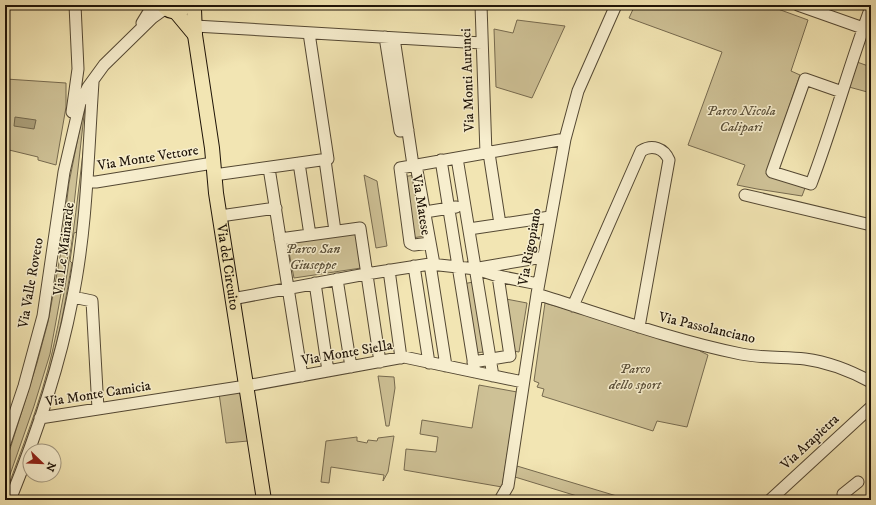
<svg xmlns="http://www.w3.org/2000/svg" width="876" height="505" font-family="'IM FELL DW Pica',serif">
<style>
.green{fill:#cec196;stroke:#766a4f}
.water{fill:#aa9e79;stroke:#72674c}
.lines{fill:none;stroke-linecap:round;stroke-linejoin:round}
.minor-casing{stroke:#544833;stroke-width:13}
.major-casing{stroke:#1f1408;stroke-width:16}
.minor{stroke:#f7eece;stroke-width:11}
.major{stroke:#f2e5b3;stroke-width:14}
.labels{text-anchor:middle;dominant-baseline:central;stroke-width:3;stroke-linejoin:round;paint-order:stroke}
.street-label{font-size:14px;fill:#1f1408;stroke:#f7eece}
.park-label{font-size:14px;font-style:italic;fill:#5c513a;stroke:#f7eece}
</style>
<rect width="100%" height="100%" fill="#f2e5b3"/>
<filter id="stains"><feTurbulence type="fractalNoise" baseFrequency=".005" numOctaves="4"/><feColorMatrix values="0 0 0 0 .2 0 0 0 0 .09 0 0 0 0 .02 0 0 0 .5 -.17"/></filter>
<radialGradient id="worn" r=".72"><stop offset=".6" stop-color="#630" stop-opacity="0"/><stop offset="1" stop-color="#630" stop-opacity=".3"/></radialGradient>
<!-- green -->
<path class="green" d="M635,5H767L808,20L791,71L800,75L766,174L805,188L802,196L757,189L737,185L745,165L688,145L722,52L629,18Z
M517,20L565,26L532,98L496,87L494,29L513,33Z
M857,62L871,67V93L849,87Z
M6,79L66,83V107L56,165L38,160V157L5,149Z
M86,97L69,250L50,354L34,406L5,489V465L37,363L48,322L60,257L69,183Z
M86,127L85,164L77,232L74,233L70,261L72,263C66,296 61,329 52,361C39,409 22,454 5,500V495C22,448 41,401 52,353C69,279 77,203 86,127Z
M364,175L377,181L387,246L376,248Z
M415,175L425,236L412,238L402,177Z
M356,231L361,268L294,278L287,242Z
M473,282L484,352L474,353L463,284Z
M506,299L527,303L519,352L513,351Z
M545,303L697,347L700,351L708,355L687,427L657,421L653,431L542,396L544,389L537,387L539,383L534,381Z
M378,376L394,377L395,388L389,426H386Z
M479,385L517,392L502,487L404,470L406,449L436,452L438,437L420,434L422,420L472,428Z
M241,390L248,441L226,443L219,393Z
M394,436L388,472L383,481L384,475L331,467L329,483L321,482L326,441L357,437V441L367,443L368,440L377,441L378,438Z
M517,466L630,500H590L515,477Z"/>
<!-- water -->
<path class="water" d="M15,117L36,120L34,129L14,126Z"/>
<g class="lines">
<defs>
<path id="minor" d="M481,5L486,154
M798,5L863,28
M142,23L153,5
M195,26L482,43
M385,37L400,131L408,130
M394,38L413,165
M842,92L805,79L772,172L811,184C833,126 849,66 871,7
M72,112L78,69L75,5
M489,153L500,224
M457,158L493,376
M325,160L335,231
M441,160L475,372
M299,163L310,235
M416,165L434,264
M269,168L302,376
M214,175L328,159L309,33
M87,181L96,182L213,163
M745,195L871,225
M425,212L456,207
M220,216L276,208
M469,229L550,217
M280,239L360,228L380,362
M430,243L414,245L410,243L400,168L565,139
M430,264L446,366
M414,266L429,363
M479,268L543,257
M389,270L401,358
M337,279L351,367
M315,283L328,371
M537,294C604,315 672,340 741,354C762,358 784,357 805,359C828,362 851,371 871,382
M73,297L92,301L98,409
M232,299L366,274L430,264L476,269L498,276L538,284
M573,306L641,151C652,144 664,148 669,160L639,327
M473,362L510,356L498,276
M40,418L246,386L404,357L523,382
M5,443L24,386L43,316L64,172L80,103L88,87L104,65L152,18L166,8
M10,500C36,436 59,369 72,301C87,229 88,155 93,82
M500,500L508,486L537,294L565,139L578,91L616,5
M770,500L871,407
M848,500L843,494L858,482"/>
<g id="major">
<path d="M163,5C168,12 176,13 183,8"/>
<path id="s1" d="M192,5L194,9L195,35L212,148L216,193L264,500"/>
<path d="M175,11L195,35"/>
</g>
</defs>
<!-- minor casing -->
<use href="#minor" class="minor-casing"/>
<!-- major casing -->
<use href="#major" class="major-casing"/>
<!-- minor -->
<use href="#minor" class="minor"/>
<!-- major -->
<use href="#major" class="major"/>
</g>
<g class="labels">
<!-- street labels -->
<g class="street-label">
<text transform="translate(468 80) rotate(-92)">Via Monti Aurunci</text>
<text transform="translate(148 158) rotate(-9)">Via Monte Vettore</text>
<text transform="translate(421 205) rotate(81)">Via Matese</text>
<text transform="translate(530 247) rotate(-80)">Via Rigopiano</text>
<text transform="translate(64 249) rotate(-83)">Via Le Mainarde</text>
<text stroke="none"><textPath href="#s1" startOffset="265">Via del Circuito</textPath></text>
<text transform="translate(31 283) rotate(-80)">Via Valle Roveto</text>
<text transform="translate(707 328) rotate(13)">Via Passolanciano</text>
<text transform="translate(347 353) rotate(-10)">Via Monte Siella</text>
<text transform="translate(98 394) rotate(-9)">Via Monte Camicia</text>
<text transform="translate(810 442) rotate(-43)">Via Arapietra</text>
</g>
<!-- park labels -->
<g class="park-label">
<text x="741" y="111">Parco Nicola<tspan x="741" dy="16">Calipari</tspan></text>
<text x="313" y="249">Parco San<tspan x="313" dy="16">Giuseppe</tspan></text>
<text x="635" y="369">Parco<tspan x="635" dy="16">dello sport</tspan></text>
</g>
</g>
<!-- margin -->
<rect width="876" height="505" fill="none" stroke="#f2e5b3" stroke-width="20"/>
<rect x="6" y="6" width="864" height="493" fill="none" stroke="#1f1408" stroke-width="2"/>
<rect x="10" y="10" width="856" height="485" fill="none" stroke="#1f1408"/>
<!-- north arrow -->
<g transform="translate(42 463) rotate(113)"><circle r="19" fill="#f7eece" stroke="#a1977f"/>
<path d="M0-3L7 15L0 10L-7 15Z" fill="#8f2418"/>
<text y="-6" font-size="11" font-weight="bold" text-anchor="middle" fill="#1f1408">N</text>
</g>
<rect width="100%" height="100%" filter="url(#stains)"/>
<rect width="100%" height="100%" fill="url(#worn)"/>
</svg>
